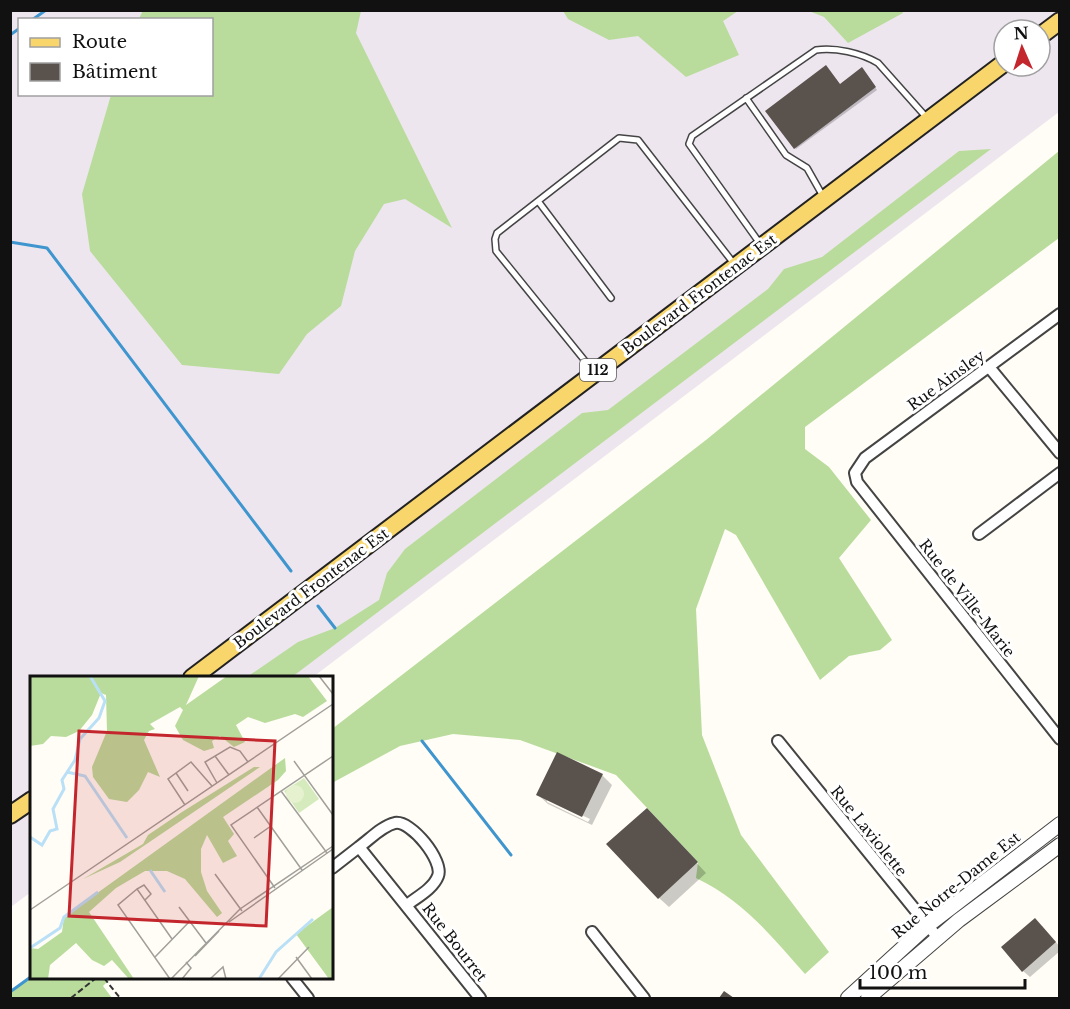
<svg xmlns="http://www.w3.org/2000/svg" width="1070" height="1009" font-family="'Libre Baskerville',serif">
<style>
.industrial{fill:#eee6ef;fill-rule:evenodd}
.forest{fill:#b9dc9c}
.shadow{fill:#0003;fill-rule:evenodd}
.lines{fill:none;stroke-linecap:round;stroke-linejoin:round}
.stream{stroke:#3f96cf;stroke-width:3}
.building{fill:#5a524d}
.service-casing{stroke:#444;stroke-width:8}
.minor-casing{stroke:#444;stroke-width:14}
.tertiary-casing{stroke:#444;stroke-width:16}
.primary-casing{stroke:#222;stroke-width:20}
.path{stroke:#333;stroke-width:2;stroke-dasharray:6 3;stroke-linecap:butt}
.service{stroke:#fff;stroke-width:5}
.minor{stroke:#fff;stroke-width:10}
.tertiary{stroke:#fff;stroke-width:14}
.primary{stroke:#f9d66b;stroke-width:16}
.labels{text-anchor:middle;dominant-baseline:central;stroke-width:6;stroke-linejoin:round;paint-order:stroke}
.shield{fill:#fff;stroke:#585858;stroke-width:1.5}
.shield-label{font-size:14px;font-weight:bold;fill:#111}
.street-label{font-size:15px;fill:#111;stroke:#fff}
.inset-river{fill:none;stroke:#b9e0f7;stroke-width:3}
.inset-road{fill:none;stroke:#a09f9a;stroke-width:1.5}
.view{fill:#c4262e;fill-opacity:0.15;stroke:#c4262e;stroke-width:3}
.inset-edge{fill:none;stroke:#111;stroke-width:3}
</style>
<rect width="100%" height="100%" fill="#fffdf5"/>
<!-- industrial -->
<path class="industrial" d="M11,11H1059V112L313,677L32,678L31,892L11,907ZM20,20H212V94H20ZM1004,30H1040V66H1004Z"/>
<!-- forest -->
<path class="forest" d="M143,10L361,11L356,33L452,228L405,199L384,204L355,251L341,306L307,334L279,374L182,365L90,251L82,194L111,95L212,94V20L139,19Z
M901,10L903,13L848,43L824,17L809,11Z
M563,11H738L723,21L739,55L686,77L638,36L609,40L568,19Z
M991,149L292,677H247L298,642L335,628L379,600L387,573L405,549L582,413L608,410L768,289L784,269L822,257L959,151Z
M1059,151V238L805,427V449L829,467L871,520L839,558L892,640L880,650L849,656L820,680L736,535L725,529L696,609L702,735L741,835L829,952L805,974C770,935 744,901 696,878L698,862L616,775L520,740L453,734L400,746L332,783V729L706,440Z
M31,976L111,978L103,986L112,998H11V992Z"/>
<!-- shadow -->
<path class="shadow" d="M863,71L877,90L796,149L795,148L840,85Z
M558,754L602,775L612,785L592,825L548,804L538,795ZM547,799L590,819L588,822L547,802Z
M656,819L706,873L669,907L659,898Z
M1042,926L1060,947V951L1030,977L1023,971Z"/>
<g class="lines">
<!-- stream -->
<path class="stream" d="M32,20L46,10
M10,35L20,28
M10,242L47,248L291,571
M318,606L335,628
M422,741L511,855
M10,992L32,976"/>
</g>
<!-- building -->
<path class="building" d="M826,65L840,84L862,67L876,87L794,149L765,111Z
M557,752L603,774L582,817L536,795Z
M647,808L698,862L658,899L606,844Z
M1035,918L1056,942L1022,972L1001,947Z
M724,991L734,998H719Z"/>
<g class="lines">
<defs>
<path id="service" d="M746,98L786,155L807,168L824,198
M538,201L611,298
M761,245L689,144L692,136L816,50C835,47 861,53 878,63L927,118
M594,372L496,251L495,239L497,233L619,138L638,140L735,265"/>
<path id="minor" d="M1060,314L865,458L855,473L857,482L1060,739
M989,367L1060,453
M979,534L1060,473
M778,741L938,938
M332,868L359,847
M407,905C417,897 433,889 438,876C444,861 411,820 395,823C382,826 370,839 359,847L480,998
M592,932L644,998
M292,978L308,998"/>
<path id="tertiary" d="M848,998L927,926L1060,824
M868,998L959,920L1060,845"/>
<path id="primary" d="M1040,36L1060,21
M192,678L1004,63
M10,815L32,800"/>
</defs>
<!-- service casing -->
<use href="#service" class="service-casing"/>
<!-- minor casing -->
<use href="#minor" class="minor-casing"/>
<!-- tertiary casing -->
<use href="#tertiary" class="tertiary-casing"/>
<!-- primary casing -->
<use href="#primary" class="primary-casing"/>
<!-- path -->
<path class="path" d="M104,978L120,998
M71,998L96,978"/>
<!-- service -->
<use href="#service" class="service"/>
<!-- minor -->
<use href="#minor" class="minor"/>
<!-- tertiary -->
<use href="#tertiary" class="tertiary"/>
<!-- primary -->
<use href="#primary" class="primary"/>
</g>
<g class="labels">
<!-- shield labels -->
<rect class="shield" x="580" y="359" width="36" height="22" rx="4.5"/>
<g class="shield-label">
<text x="598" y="370">112</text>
</g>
<!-- street labels -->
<g class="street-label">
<text transform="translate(699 294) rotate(-37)">Boulevard Frontenac Est</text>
<text transform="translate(946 380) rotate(-36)">Rue Ainsley</text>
<text transform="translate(311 588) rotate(-37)">Boulevard Frontenac Est</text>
<text transform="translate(967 598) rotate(52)">Rue de Ville-Marie</text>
<text transform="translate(869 831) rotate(51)">Rue Laviolette</text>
<text transform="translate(956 885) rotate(-39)">Rue Notre-Dame Est</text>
<text transform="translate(455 942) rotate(52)">Rue Bourret</text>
</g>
</g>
<!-- overview -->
<g transform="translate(30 676)">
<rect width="303" height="303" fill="#fffdf5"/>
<path d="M274,102L289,123L269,137L254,115Z" fill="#d5ebbd"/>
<path d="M0,0H169L156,29L197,0H278L297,25L273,41L265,38L235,47L218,41L206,49L215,66L204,71L190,60L182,65L184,72L174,75L153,64L145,50L153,34L150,31L120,48L125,53L119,55L114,64L130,101L118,96L109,114L97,126L79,123L63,101L62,91L77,55L76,19L71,17L62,39L49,55L36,61L21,60L13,68L0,70ZM255,82L256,95L248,104L193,141L204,158L198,165L207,180L193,187L177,159L171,173V196L177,215L192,237L187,241L155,203L137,195H115L86,212L59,236L104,303H99L82,284L74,290L62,284L46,267L20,289L18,303H0V272L8,273L32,256L34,241ZM224,91H230L90,186L53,203L113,168L118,159L152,136ZM303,231V303H299L266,258Z" fill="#b9dc9c"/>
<path d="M256 118a9 9 0 1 1 18 0a9 9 0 1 1-18 0Z" fill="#e6f2cf"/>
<path class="inset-river" d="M37,96L55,100L97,162M0,161L12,169L20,155L27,153L23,133L34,113L32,104L45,84L50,63L69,42L75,25L60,0M120,194L135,216M0,272L30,252L34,241L68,216M229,303L246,276L283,243"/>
<path class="inset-road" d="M289,0L303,18M185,80L199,99M264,85L303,139M146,97L158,115M187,107L175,86L200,71L210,75L218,86M251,115L297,177M155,129L138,103L161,86L182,110M227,131L272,194M224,162L241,150M185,198L212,235M245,212L201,149L303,80M107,213L88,229L140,303M115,224L121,218L114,209L107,213L142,263M149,231L176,267M0,234L303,28M199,246L303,173M165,280L189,255M125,281L159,246M266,281L282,303M141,303L210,233L303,170M152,303L161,292L156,286M180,303L193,291L196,303M248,303L279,271"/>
<path class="view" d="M49,55L245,65L236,250L39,240Z"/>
<rect width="303" height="303" class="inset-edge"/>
</g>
<!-- border -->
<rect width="1070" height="1009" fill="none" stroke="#111111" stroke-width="24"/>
<!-- legend -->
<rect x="18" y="18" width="195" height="78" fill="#ffffff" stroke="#a0a0a0" stroke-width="1.5"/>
<rect x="30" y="38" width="30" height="9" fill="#f9d66b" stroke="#a0a0a0" stroke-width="1.5"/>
<text x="72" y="48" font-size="18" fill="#111111">Route</text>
<rect x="30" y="63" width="30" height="18" fill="#5a524d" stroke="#a0a0a0" stroke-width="1.5"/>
<text x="72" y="78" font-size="18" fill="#111111">Bâtiment</text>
<!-- north arrow -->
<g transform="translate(1022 48) rotate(357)"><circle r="28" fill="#ffffff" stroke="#a0a0a0" stroke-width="1.5"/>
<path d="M0-4.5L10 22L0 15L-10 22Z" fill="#c4262e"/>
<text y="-9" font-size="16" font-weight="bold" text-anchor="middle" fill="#111111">N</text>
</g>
<!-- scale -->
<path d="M860 979v9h165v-9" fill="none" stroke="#111111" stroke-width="3"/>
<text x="869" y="979" font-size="18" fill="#111111" stroke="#ffffff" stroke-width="4.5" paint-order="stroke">100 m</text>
</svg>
